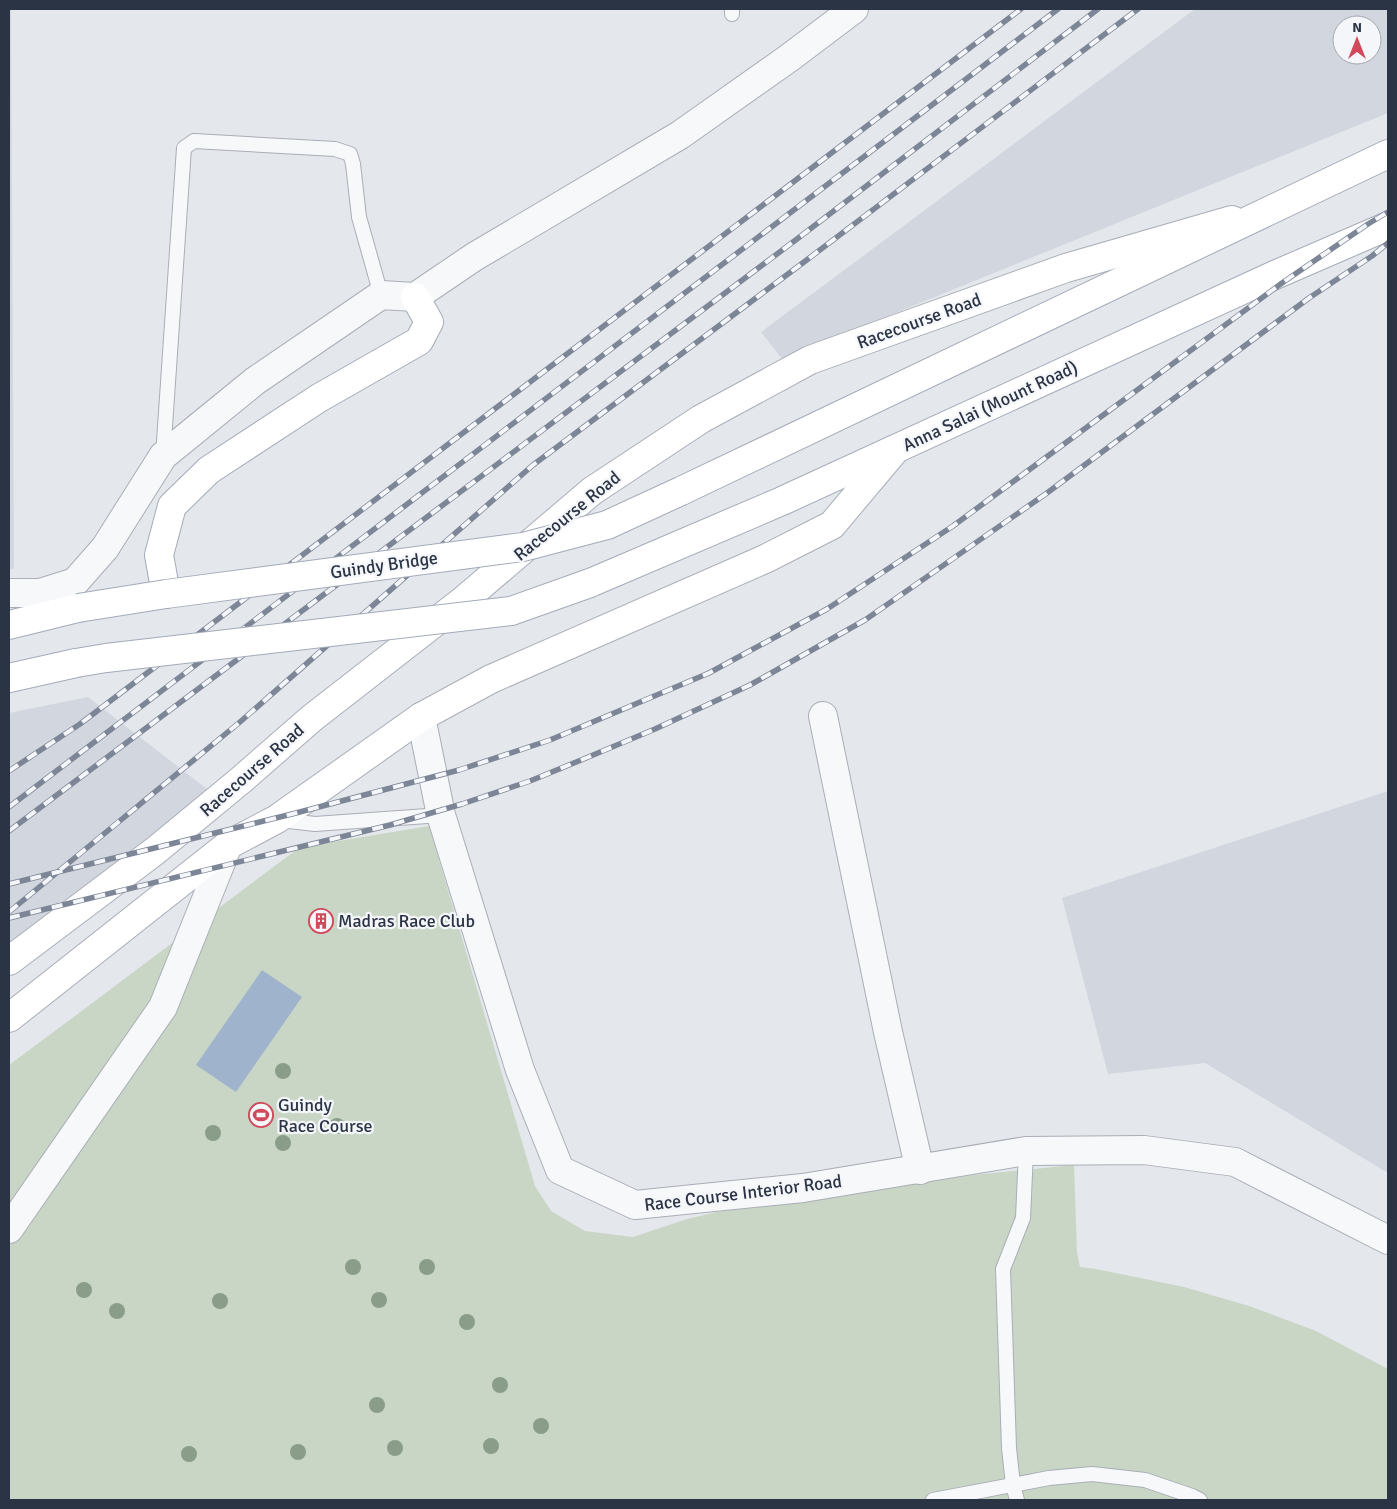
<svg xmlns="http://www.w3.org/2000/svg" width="1397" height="1509" font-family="Signika,sans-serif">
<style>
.built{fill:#d2d6de;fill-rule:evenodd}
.green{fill:#c9d6c5}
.water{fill:#9fb4cc}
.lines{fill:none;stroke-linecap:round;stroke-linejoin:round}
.service-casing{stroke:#a9aeb7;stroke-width:16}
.minor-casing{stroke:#a9aeb7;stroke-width:30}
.tertiary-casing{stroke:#a9aeb7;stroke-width:30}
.secondary-casing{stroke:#a9aeb7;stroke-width:30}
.primary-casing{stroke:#a3abb8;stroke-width:30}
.service{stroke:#f7f8fa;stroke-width:14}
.minor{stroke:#f7f8fa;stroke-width:28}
.tertiary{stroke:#f7f8fa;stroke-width:28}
.secondary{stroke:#fff;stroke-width:28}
.primary{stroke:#fff;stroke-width:28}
.rail-casing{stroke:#7d8696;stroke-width:5.5}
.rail{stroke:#f4f6f9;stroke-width:4;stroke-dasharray:11;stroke-linecap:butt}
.primary-bridge-casing{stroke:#a3abb8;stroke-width:30;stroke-linecap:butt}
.primary-bridge{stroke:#fff;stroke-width:28}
.tree{fill:#899d89}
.labels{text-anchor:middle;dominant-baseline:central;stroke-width:4.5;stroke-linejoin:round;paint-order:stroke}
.street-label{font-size:18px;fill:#2b3445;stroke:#f4f6f9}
.poi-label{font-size:18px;fill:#2b3445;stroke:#f4f6f9;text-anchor:start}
</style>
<rect width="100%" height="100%" fill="#e4e7ec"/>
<!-- built -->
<path class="built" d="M9,9H11L14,568L9,570Z
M1195,9H1388V113L782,359L761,332ZM1342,25H1372V55H1342Z
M88,697L225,803L9,951V713Z
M1388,791V1173L1205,1063L1108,1074L1062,898Z"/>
<!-- green -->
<path class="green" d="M429,826L535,1186L551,1211L585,1231L633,1237L687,1219L717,1212L973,1175L1074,1165L1077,1253L1080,1267L1096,1269L1184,1287L1249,1306L1316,1331L1388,1369V1500H9V1065L71,1019L296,850L327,843Z"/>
<!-- water -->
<path class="water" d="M262,970L302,997L236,1092L196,1065Z"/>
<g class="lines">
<defs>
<path id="service" d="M732,9V14
M163,456L184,148L194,141L335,149L350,154L353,164L359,217L381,295
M280,820L315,824L441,815
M933,1500L1049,1478L1092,1474L1145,1480L1192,1496L1200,1500
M1017,1500L1013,1485L1009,1448L1003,1269L1023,1218L1026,1151"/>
<path id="minor" d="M9,593H40L75,582L105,548L163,456L255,381L381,295L415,297L474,257L680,135L789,58L854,9
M823,716L888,1032L920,1170
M9,1229L163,1007L228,845"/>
<path id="tertiary" d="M421,717L441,815L520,1070L560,1170L635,1205L803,1188L1026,1151L1144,1150L1235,1162L1388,1240"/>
<path id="secondary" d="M9,961L155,851L241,780L312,718L465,599L592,491L701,419L810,360L1066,268L1232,220
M9,1018L228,845L277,819L421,717L491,679L765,559L832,525L895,450"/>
<path id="primary" d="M681,491L1388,154
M590,583L782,501L1277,274L1388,226
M166,594L159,555L172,506L209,470L319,398L419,341L429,322L415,297
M9,625L78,608
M9,678L76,663"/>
</defs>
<!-- service casing -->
<use href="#service" class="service-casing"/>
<!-- minor casing -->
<use href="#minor" class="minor-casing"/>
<!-- tertiary casing -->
<use href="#tertiary" class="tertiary-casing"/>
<!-- secondary casing -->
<use href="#secondary" class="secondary-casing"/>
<!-- primary casing -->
<use href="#primary" class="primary-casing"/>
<!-- service -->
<use href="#service" class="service"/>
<!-- minor -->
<use href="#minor" class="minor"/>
<!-- tertiary -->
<use href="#tertiary" class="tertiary"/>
<!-- secondary -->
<use href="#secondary" class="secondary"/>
<!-- primary -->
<use href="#primary" class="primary"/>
<defs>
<path id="rail" d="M9,771L80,724L1021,9
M9,807L1058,9
M9,831L797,239L1098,9
M9,884L296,813L459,770L550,740L709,673L827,609L953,526L1282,283L1368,224L1388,212
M9,912L240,722L533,465L808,259L1138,9
M9,918L390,825L462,804L530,781L586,758L655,729L750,685L865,620L1047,493L1309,298L1372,256L1388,243"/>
</defs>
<!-- rail casing -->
<use href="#rail" class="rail-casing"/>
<!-- rail -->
<use href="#rail" class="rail"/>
<defs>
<path id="primary-bridge" d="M78,608L166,594L523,547L607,525L681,491
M76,663L106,658L511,611L590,583"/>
</defs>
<!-- primary-bridge casing -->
<use href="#primary-bridge" class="primary-bridge-casing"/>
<!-- primary-bridge -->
<use href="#primary-bridge" class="primary-bridge"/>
</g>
<!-- trees -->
<g class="tree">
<circle cx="283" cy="1071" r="8"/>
<circle cx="259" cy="1110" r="8"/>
<circle cx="337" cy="1126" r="8"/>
<circle cx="213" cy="1133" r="8"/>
<circle cx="283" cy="1143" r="8"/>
<circle cx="353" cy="1267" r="8"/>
<circle cx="427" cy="1267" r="8"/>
<circle cx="84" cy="1290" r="8"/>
<circle cx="379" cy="1300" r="8"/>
<circle cx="220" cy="1301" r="8"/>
<circle cx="117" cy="1311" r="8"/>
<circle cx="467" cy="1322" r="8"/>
<circle cx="500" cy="1385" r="8"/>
<circle cx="377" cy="1405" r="8"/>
<circle cx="541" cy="1426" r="8"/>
<circle cx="491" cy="1446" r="8"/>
<circle cx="395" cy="1448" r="8"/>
<circle cx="298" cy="1452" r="8"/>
<circle cx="189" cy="1454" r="8"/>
</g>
<!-- icons -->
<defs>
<symbol id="building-ring" viewBox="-11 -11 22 22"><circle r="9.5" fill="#f4f6f9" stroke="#d1495b" stroke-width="1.5"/><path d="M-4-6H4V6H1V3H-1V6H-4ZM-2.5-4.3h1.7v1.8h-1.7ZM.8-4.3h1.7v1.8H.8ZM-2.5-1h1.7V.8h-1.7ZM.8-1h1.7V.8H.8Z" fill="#d1495b"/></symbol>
<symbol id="stadium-ring" viewBox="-11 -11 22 22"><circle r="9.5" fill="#f4f6f9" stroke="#d1495b" stroke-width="1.5"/><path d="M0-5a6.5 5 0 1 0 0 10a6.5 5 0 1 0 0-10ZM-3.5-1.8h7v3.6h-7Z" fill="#d1495b"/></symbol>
</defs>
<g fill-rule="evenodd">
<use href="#building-ring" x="307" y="907" width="28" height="28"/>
<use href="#stadium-ring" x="247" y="1101" width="28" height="28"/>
</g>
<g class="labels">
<!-- street labels -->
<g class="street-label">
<text transform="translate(919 321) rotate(-20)">Racecourse Road</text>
<text transform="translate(990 406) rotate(-25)">Anna Salai (Mount Road)</text>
<text transform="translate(567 516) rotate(-39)">Racecourse Road</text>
<text transform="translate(384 565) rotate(-8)">Guindy Bridge</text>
<text transform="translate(252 770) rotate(-41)">Racecourse Road</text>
<text transform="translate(743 1193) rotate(-7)">Race Course Interior Road</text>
</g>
<!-- poi labels -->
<g class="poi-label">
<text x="338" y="921">Madras Race Club</text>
<text x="278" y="1105">Guindy<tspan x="278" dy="21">Race Course</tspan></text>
</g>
</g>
<!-- border -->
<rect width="1397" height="1509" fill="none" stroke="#2b3445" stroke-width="20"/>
<!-- north arrow -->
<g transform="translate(1357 40)"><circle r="24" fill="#f4f6f9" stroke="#a4a8b1"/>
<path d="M0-4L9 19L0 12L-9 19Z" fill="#d1495b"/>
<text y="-8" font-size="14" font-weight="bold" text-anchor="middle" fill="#2b3445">N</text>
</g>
</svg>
